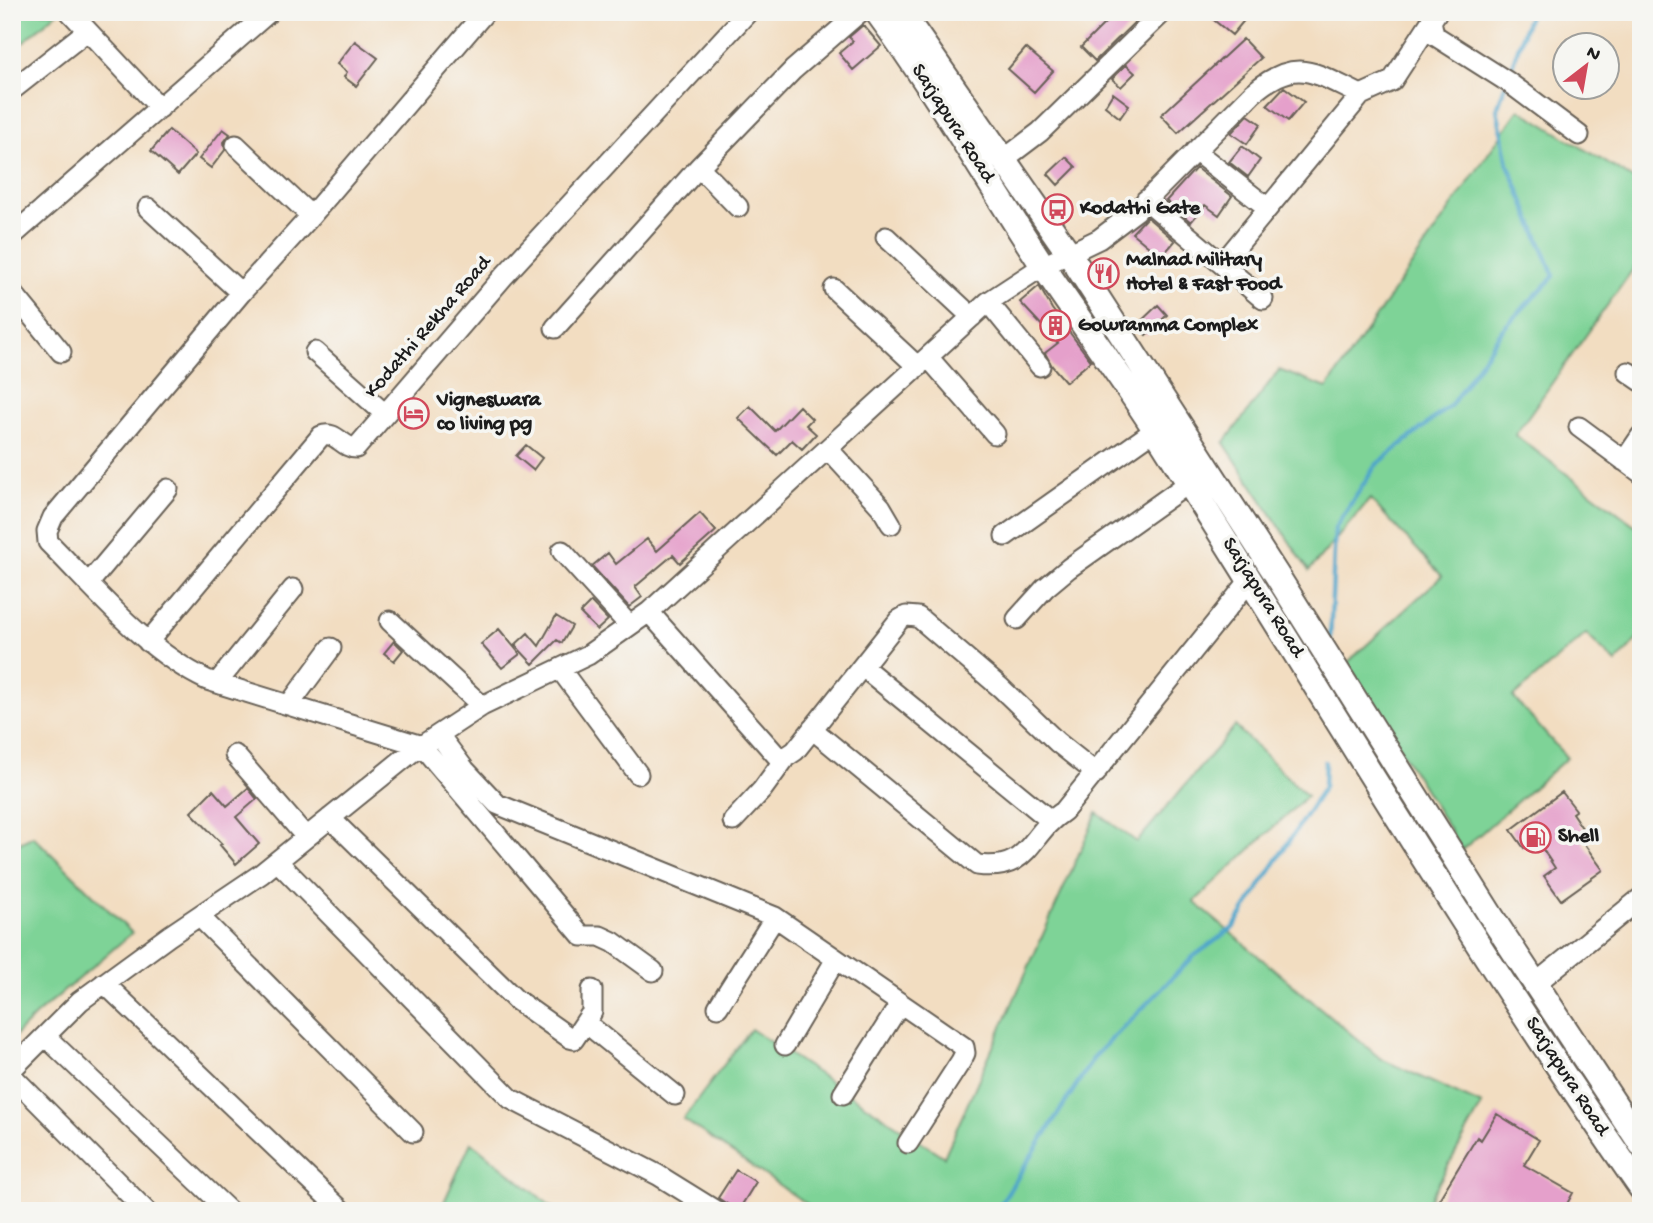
<svg xmlns="http://www.w3.org/2000/svg" width="1653" height="1223" font-family="'Gochi Hand',sans-serif">
<style>
.green{fill:#7ed397;stroke:#4d785a;stroke-width:2}
.lines{fill:none;stroke-linecap:round;stroke-linejoin:round}
.stream{stroke:#4da4ca;stroke-width:4.5}
.building{fill:#e5a0cb}
.minor-casing{stroke:#676056;stroke-width:23}
.major-casing{stroke:#676056;stroke-width:28}
.minor{stroke:#fff;stroke-width:19}
.major{stroke:#fff;stroke-width:24}
.labels{text-anchor:middle;dominant-baseline:central;stroke-width:7;stroke-linejoin:round;paint-order:stroke}
.street-label{font-size:21px;fill:#1c1c1c;stroke:#f6f6f2}
.poi-label{font-size:21px;font-weight:bold;fill:#1c1c1c;stroke:#f6f6f2;text-anchor:start}
</style>
<rect width="100%" height="100%" fill="#f6f6f2"/>
<filter id="ink" filterUnits="userSpaceOnUse"><feTurbulence type="fractalNoise" baseFrequency=".0143" numOctaves="2"/><feDisplacementMap in="SourceGraphic" scale="14" xChannelSelector="R" yChannelSelector="G"/><feConvolveMatrix kernelMatrix="1 2 1 2 8 2 1 2 1" color-interpolation-filters="sRGB"/></filter>
<filter id="wash" filterUnits="userSpaceOnUse"><feTurbulence type="fractalNoise" baseFrequency=".00686" numOctaves="4" result="noise"/><feDisplacementMap in="SourceGraphic" scale="28" xChannelSelector="R" yChannelSelector="G"/><feGaussianBlur stdDeviation="1.57" result="paint"/><feColorMatrix in="noise" values="0 0 0 0 0 0 0 0 0 0 0 0 0 0 0 0 0 1.4 0 .05"/><feComposite in="paint" operator="in"/></filter>
<g filter="url(#wash)">
<rect width="100%" height="100%" fill="#f2ddc1"/>
<!-- green -->
<path class="green" d="M12,12H58L12,52Z
M1519,109L1641,184V258L1515,435L1641,530V635L1616,663L1586,634L1513,697L1567,758L1462,850L1347,663L1442,576L1370,499L1309,571L1224,443L1279,370L1327,388Z
M1235,726L1307,796L1194,902L1381,1059L1482,1105L1423,1211H817L683,1119L751,1029L944,1157L1097,813L1137,842Z
M33,836L132,933L36,1015L12,1039V847Z
M471,1142L557,1211H440Z"/>
<g class="lines">
<!-- stream -->
<path class="stream" d="M1509,75L1530,12
M1330,643L1335,528L1376,465L1451,405L1503,329L1554,276L1508,164L1497,109L1505,86
M996,1211L1095,1056L1194,956L1233,928L1324,787L1325,762"/>
</g>
<g id="blocks">
<!-- building -->
<path class="building" d="M1116,12H1145L1095,61L1081,47Z
M1204,12H1251L1232,35Z
M863,25L881,46L853,70L839,53L853,41L849,37Z
M1243,39L1261,58L1178,133L1161,115Z
M355,41L378,58L356,86L344,77L347,72L337,64Z
M1026,48L1053,71L1034,92L1008,69Z
M1126,65L1135,73L1121,87L1112,79Z
M1284,87L1304,102L1288,121L1267,105Z
M1113,93L1129,105L1120,118L1105,106Z
M1248,115L1261,124L1247,144L1231,133Z
M223,129L230,134L224,142L225,150L211,168L199,159Z
M169,130L196,154L178,175L151,151Z
M1242,146L1260,160L1248,177L1229,162Z
M1066,157L1076,167L1058,185L1048,174Z
M1196,168L1232,196L1219,215L1205,205L1191,222L1166,201Z
M1147,217L1175,241L1161,257L1132,233Z
M1039,286L1052,309L1091,361L1066,382L1052,366L1045,353L1058,343L1020,302Z
M1158,305L1167,315L1146,335L1137,325Z
M750,406L775,431L799,406L812,419L806,425L816,434L802,449L792,440L777,455L738,418Z
M526,445L542,458L533,470L516,456Z
M700,513L716,531L680,563L673,555L635,587L642,597L629,607L592,566L608,553L616,564L647,539L657,551Z
M591,602L608,620L597,630L580,613Z
M556,616L572,626L562,643L557,640L533,664L515,645L528,633L539,646Z
M499,629L520,654L502,668L481,644Z
M394,641L403,650L394,661L384,653Z
M248,788L257,799L236,817L259,844L236,864L220,845L222,844L191,812L213,790L227,806Z
M1562,792L1576,810L1572,813L1588,837L1582,841L1603,870L1561,900L1544,876L1555,868L1536,839L1524,848L1511,830Z
M1497,1114L1539,1140L1524,1165L1573,1193L1563,1211H1432L1477,1137L1481,1140Z
M736,1170L756,1182L738,1211L718,1198Z"/>
</g>
</g>
<g filter="url(#ink)">
<use href="#blocks" fill-opacity="0" stroke="#676056" stroke-width="2"/>
<g class="lines">
<defs>
<path id="minor" d="M70,12L160,108
M485,12L311,216L241,293L53,517L47,531L48,542C96,590 145,651 207,680L422,746L582,936H600L613,942L653,971
M1431,20L1434,35L1508,82L1579,135
M12,90L87,31
M236,145L311,216
M1195,151L1268,208
M1003,160L1040,132L1163,12
M699,167L738,207
M1146,200L1263,299
M148,208L241,293
M12,236L269,12
M886,237L972,317
M1222,264L1361,95
M834,289L918,367
M12,292L61,352
M988,302L1040,366
M555,328L699,167L793,70L860,12
M315,352L385,414
M928,357L995,434
M1628,372L1641,381
M1579,427L1641,473
M828,449L881,507L891,524
M1624,461L1641,436
M1005,536L1155,430
M562,551L629,625
M89,583L168,489
M649,612L777,756L786,757L795,751L899,620L906,616L918,617L1001,688L1057,742L1096,773
M1017,619L1045,588L1069,568L1189,483
M390,621L482,706
M148,642L321,436C336,430 342,448 356,448L504,276L748,12
M863,667L1050,820
M560,669L638,774
M217,683L293,589
M289,705L331,648
M812,729L977,865C1031,872 1027,835 1064,811L1250,580
M439,735L465,770L497,804L775,917L964,1047L965,1053L961,1061L908,1143
M235,755L306,837
M330,818L515,999L570,1038L574,1039L592,1012V990
M733,821L762,790L786,757
M277,861L511,1099L658,1175L716,1211
M199,916L413,1132
M104,983L341,1210
M1535,984L1641,898
M718,1007L775,917
M586,1023L675,1095
M45,1036L229,1211
M785,1045L836,959
M12,1069L80,1001L169,936L261,874L412,752L482,706L588,655L649,612L988,302L1043,266L1099,239L1136,211L1253,93C1297,55 1314,73 1361,95L1392,81L1437,12
M12,1076L146,1211
M843,1094L900,1004"/>
<path id="major" d="M877,12C937,93 987,181 1043,266C1080,322 1122,377 1158,434C1318,686 1470,943 1641,1188
M901,12L1070,255L1276,574L1498,927L1641,1144"/>
</defs>
<!-- minor casing -->
<use href="#minor" class="minor-casing"/>
<!-- major casing -->
<use href="#major" class="major-casing"/>
<!-- minor -->
<use href="#minor" class="minor"/>
<!-- major -->
<use href="#major" class="major"/>
</g>
</g>
<!-- icons -->
<defs>
<symbol id="bus-ring" viewBox="-11 -11 22 22"><circle r="9.5" fill="#f6f6f2" stroke="#d1495b" stroke-width="1.5"/><path d="M-5-6H5V4H4V6H2V4H-2V6H-4V4H-5ZM-3.5-4V0h7V-4ZM-3.5 1.2v1.5H-2V1.2ZM2 1.2v1.5H3.5V1.2Z" fill="#d1495b"/></symbol>
<symbol id="restaurant-ring" viewBox="-11 -11 22 22"><circle r="9.5" fill="#f6f6f2" stroke="#d1495b" stroke-width="1.5"/><path d="M-5-6h1v4h1v-4h1v4h1v-4h1v5L-1.5 .5V6h-2V.5L-5-1ZM5-6V6H3V1.5H1.5Q1.5-4 5-6Z" fill="#d1495b"/></symbol>
<symbol id="building-ring" viewBox="-11 -11 22 22"><circle r="9.5" fill="#f6f6f2" stroke="#d1495b" stroke-width="1.5"/><path d="M-4-6H4V6H1V3H-1V6H-4ZM-2.5-4.3h1.7v1.8h-1.7ZM.8-4.3h1.7v1.8H.8ZM-2.5-1h1.7V.8h-1.7ZM.8-1h1.7V.8H.8Z" fill="#d1495b"/></symbol>
<symbol id="hotel-ring" viewBox="-11 -11 22 22"><circle r="9.5" fill="#f6f6f2" stroke="#d1495b" stroke-width="1.5"/><path d="M-6-4.5h1.5V1H6V5H4.5V3h-9V5H-6ZM-4 0a1.8 1.8 0 1 1 3.6 0ZM.5 0V-2.5h3Q6-2.5 6 0Z" fill="#d1495b"/></symbol>
<symbol id="fuel-ring" viewBox="-11 -11 22 22"><circle r="9.5" fill="#f6f6f2" stroke="#d1495b" stroke-width="1.5"/><path d="M-5.5-6h7V0h2V4h1.3V-2.5L3-4.5l.8-.8L6-3V5H2.5V1h-1V6h-7ZM-4.2-4.7v3.2H.2V-4.7Z" fill="#d1495b"/></symbol>
</defs>
<g fill-rule="evenodd">
<use href="#bus-ring" x="1040" y="192" width="35" height="35"/>
<use href="#restaurant-ring" x="1086" y="256" width="35" height="35"/>
<use href="#building-ring" x="1038" y="308" width="35" height="35"/>
<use href="#hotel-ring" x="396" y="396" width="35" height="35"/>
<use href="#fuel-ring" x="1518" y="820" width="35" height="35"/>
</g>
<g class="labels">
<!-- street labels -->
<g class="street-label">
<text transform="translate(952 124) rotate(57)">Sarjapura Road</text>
<text transform="translate(429 328) rotate(-49)">Kodathi Rekha Road</text>
<text transform="translate(1262 598) rotate(58)">Sarjapura Road</text>
<text transform="translate(1566 1077) rotate(57)">Sarjapura Road</text>
</g>
<!-- poi labels -->
<g class="poi-label">
<text x="1080" y="209">Kodathi Gate</text>
<text x="1126" y="261">Malnad Military<tspan x="1126" dy="24">Hotel &amp; Fast Food</tspan></text>
<text x="1078" y="326">Gowramma Complex</text>
<text x="437" y="401">Vigneswara<tspan x="437" dy="24">co living pg</tspan></text>
<text x="1558" y="837">Shell</text>
</g>
</g>
<!-- margin -->
<rect width="1653" height="1223" fill="none" stroke="#f6f6f2" stroke-width="42"/>
<!-- north arrow -->
<g transform="translate(1586 66) rotate(31)"><circle r="33" fill="#f6f6f2" stroke="#9f9f9c" stroke-width="2"/>
<path d="M0-5L12 26L0 18L-12 26Z" fill="#d1495b"/>
<text y="-10" font-size="19" font-weight="bold" text-anchor="middle" fill="#1c1c1c">N</text>
</g>
</svg>
